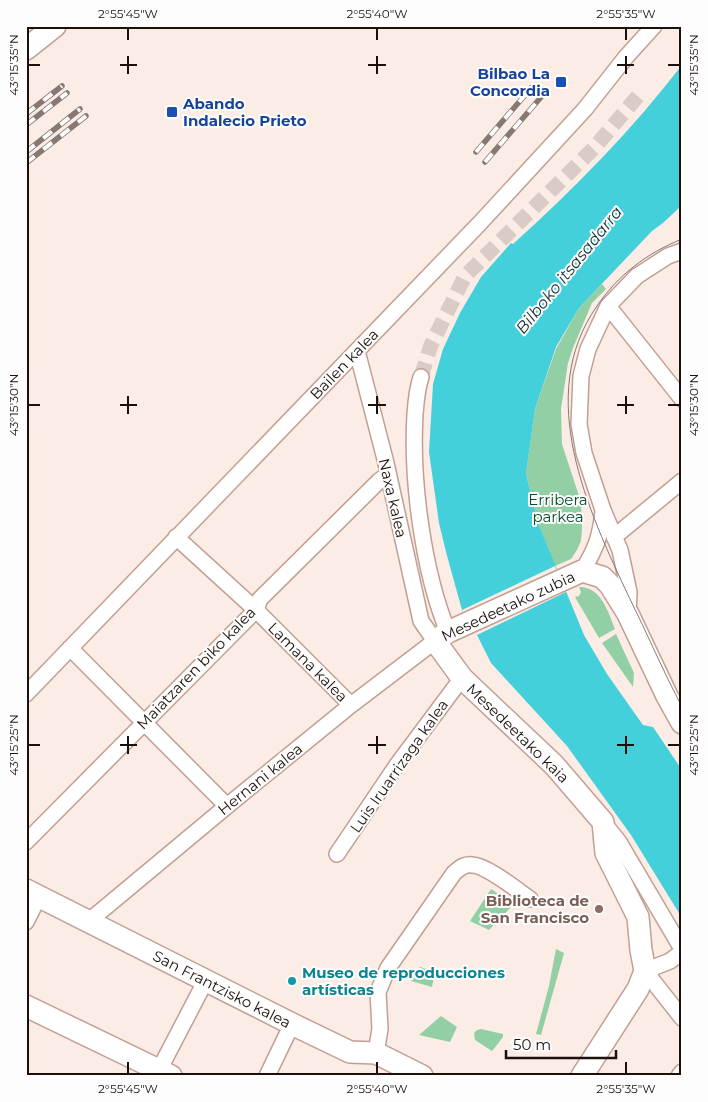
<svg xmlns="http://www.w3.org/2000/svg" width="708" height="1102" font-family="Montserrat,sans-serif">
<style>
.green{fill:#92cfa5}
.water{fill:#44d0db}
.pier{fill:#fbece6}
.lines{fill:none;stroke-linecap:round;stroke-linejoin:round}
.street-tunnel{stroke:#dacbc5;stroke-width:15;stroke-dasharray:15 8;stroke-linecap:butt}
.street-casing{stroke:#c29f92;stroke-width:18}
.secondary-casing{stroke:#c29f92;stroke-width:24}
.street{stroke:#fff;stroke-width:15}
.secondary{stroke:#fff;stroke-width:21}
.tram{stroke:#867973;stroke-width:1}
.rail-casing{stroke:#867973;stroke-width:5.5}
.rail{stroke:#fdfdfd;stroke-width:4;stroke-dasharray:11;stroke-linecap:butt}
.ticks{fill:none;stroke:#1c100b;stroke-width:2}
.transit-dot{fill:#1a4fb4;stroke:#fdfdfd;stroke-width:2}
.education-dot{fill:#8d6e63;stroke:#fdfdfd;stroke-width:2}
.culture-dot{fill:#0f9aa8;stroke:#fdfdfd;stroke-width:2}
.labels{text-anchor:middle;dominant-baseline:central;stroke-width:4;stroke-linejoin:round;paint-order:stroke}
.transit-label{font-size:15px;font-weight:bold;fill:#164399;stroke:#fdfdfd;text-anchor:end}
.street-label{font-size:15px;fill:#1c100b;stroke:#fdfdfd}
.park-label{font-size:15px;fill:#084d2a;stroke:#fdfdfd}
.education-label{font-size:15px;font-weight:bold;fill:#785e54;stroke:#fdfdfd;text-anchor:end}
.culture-label{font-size:15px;font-weight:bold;fill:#0d838f;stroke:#fdfdfd;text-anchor:start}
.water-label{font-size:16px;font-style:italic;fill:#183032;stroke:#fdfdfd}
.neatline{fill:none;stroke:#1c100b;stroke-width:2}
.ticks-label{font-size:12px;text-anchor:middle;fill:#1c100b}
</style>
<rect width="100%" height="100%" fill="#fbece6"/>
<!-- green -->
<path class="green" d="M602,284L606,289L592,303L573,348L568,363L561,409L562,444L581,502L582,528L581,541L577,550L571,559L555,566L538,523L526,474L535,409L556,349L579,308Z
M579,587C601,587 608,611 615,629L599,638L575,597L579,596L581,592Z
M616,634L634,673L633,687L602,643Z
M491,889L514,904L489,930L470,921Z
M556,949L564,953L541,1035L536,1034L549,986Z
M420,967L435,972L432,987L411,981Z
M441,1016L457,1027L450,1042L419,1035Z
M481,1029L503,1034V1037L492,1051L475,1040L474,1033L477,1030Z"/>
<!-- water -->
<path class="water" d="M682,65V205L663,223L652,231L579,308L556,347L535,409L526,474L538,523L584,635L607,674L643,725L653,727L682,770V918L631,835L567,746L491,663L477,635L462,610L446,552L439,523L429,452L433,384L443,349L460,313L481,277L511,243L513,244C574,189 632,130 682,65Z"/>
<!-- pier -->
<path class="pier" d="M555,566L566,592L477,635L462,610Z"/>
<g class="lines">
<!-- street-tunnel -->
<path class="street-tunnel" d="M421,377L431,345L465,276L594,148L638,96"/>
<defs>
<path id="street" d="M608,306L682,399
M421,377C417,389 416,401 415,414C411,480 423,571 448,632
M176,537L256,610L351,705
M614,537L682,481
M582,571C596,549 600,537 603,512
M628,614L629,592L620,550L603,510L584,453L579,424L581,376L588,349L608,306L637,276L668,256L682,251
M70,648L227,806
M26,694L480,223L585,109L626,57L654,26
M603,822L619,842L682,949
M26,842L256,610L260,599L379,481L388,474
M337,854L397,765L462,678
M89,921L227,806L351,705L435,641L421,621L386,463L357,351
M26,922L39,896
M682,952L670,961L645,971L682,1018
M376,1053L380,1029L378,992L388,968L454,873C460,868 464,864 472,865C486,865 517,890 530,899
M156,1076L206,980
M267,1076L292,1024
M679,1076L682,1072"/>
<path id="secondary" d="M26,49L55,26
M26,890L292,1024L350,1052L376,1053L422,1076
M26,1006L171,1076
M582,1076L638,989L645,971L641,950L638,917L606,853L603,822L554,765L462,678L435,641L448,632L582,571L602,577L610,585L628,614L667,696L682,723"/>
</defs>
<!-- street casing -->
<use href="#street" class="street-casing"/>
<!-- secondary casing -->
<use href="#secondary" class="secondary-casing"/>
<!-- street -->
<use href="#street" class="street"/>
<!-- secondary -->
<use href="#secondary" class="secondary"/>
<!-- tram -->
<path class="tram" d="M682,239C647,253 618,275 597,306C534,396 588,510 629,597C647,633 663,671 682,707"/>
<defs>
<path id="rail" d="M26,114L62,86
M26,125L67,93
M26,152L80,109
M476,152L532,87
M485,162L542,96
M26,163L86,116"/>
</defs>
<!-- rail casing -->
<use href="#rail" class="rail-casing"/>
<!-- rail -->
<use href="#rail" class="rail"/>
</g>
<!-- ticks -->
<path class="ticks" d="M128,28V40M377,28V40M626,28V40M128,56V74M377,56V74M626,56V74M28,65H40M120,65H137M368,65H386M617,65H634M668,65H680M128,396V414M377,396V414M626,396V414M28,405H40M120,405H137M368,405H386M617,405H634M668,405H680M128,736V754M377,736V754M626,736V754M28,745H40M120,745H137M368,745H386M617,745H634M668,745H680M128,1062V1074M377,1062V1074M626,1062V1074"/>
<!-- markers -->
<g class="transit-dot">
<rect x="555" y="76" width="12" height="12" rx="2.5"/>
<rect x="166" y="106" width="12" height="12" rx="2.5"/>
</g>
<circle class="education-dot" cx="599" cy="909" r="5"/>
<circle class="culture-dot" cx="292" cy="981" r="5"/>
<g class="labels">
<!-- transit labels -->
<g class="transit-label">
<text x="550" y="73">Bilbao La<tspan x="550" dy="17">Concordia</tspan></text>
<text x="183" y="103" text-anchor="start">Abando<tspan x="183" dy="17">Indalecio Prieto</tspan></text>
</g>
<!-- street labels -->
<g class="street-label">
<text transform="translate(344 364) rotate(-46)">Bailen kalea</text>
<text transform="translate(393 498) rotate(77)">Naxa kalea</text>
<text transform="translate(508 606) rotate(-25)">Mesedeetako zubia</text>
<text transform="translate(308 662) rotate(45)">Lamana kalea</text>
<text transform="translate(196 668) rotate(-46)">Maiatzaren biko kalea</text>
<text transform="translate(518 733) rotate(44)">Mesedeetako kaia</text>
<text transform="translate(399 766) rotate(-55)">Luis Iruarrizaga kalea</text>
<text transform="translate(260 779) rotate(-39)">Hernani kalea</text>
<text transform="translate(222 989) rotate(27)">San Frantzisko kalea</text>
</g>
<!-- park labels -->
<g class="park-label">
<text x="558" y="499">Erribera<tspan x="558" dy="17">parkea</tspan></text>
</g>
<!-- education labels -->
<g class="education-label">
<text x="589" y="900">Biblioteca de<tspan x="589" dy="17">San Francisco</tspan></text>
</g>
<!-- culture labels -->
<g class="culture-label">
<text x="302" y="972">Museo de reproducciones<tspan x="302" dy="17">artísticas</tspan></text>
</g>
<!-- water labels -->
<g class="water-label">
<text transform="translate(569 270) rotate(-51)">Bilboko itsasadarra</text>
</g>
</g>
<!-- border -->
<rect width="708" height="1102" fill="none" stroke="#fdfdfd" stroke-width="55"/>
<!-- scale -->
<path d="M506 1050v8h110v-8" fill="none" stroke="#1c100b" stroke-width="2.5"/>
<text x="513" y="1050" font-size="15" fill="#1c100b" stroke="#fdfdfd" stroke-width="4" paint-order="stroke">50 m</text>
<rect x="28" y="28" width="652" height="1046" class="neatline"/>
<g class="ticks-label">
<text x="128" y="18">2°55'45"W</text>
<text x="377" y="18">2°55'40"W</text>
<text x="626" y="18">2°55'35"W</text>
<text transform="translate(14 65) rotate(-90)" y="4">43°15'35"N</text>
<text transform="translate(694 65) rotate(-90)" y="4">43°15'35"N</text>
<text transform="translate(14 405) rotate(-90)" y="4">43°15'30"N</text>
<text transform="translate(694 405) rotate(-90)" y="4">43°15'30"N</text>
<text transform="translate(14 745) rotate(-90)" y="4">43°15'25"N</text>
<text transform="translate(694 745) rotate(-90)" y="4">43°15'25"N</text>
<text x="128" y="1093">2°55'45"W</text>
<text x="377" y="1093">2°55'40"W</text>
<text x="626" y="1093">2°55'35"W</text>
</g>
</svg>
